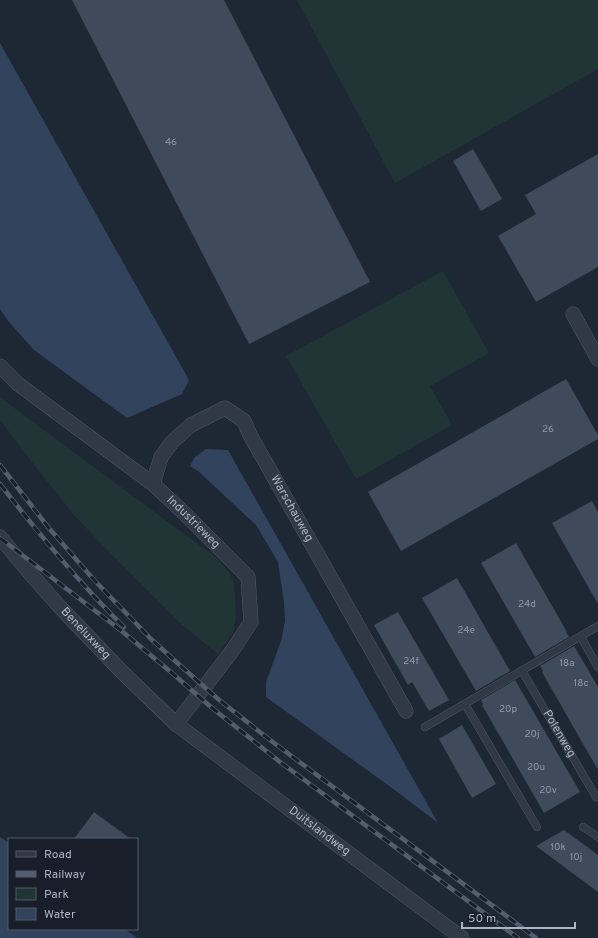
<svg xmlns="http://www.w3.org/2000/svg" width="598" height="938" font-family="Overpass,sans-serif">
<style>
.green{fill:#213537}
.water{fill:#31435d}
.building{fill:#3f4a5a}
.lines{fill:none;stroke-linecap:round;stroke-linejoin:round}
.lane-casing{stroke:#4f5764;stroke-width:8}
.street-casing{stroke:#4f5764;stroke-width:15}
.lane{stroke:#323946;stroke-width:7}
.street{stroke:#323946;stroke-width:14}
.rail-casing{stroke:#535d6d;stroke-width:4.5}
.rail{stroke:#181f2a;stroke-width:3;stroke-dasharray:9;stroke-linecap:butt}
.labels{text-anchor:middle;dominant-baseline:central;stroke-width:3;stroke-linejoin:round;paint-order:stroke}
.number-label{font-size:10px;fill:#909aa9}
.street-label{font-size:12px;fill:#abb4c3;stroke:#181f2a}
</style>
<rect width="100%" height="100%" fill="#1e2835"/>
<!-- green -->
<path class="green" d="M297,0H598V69L395,183Z
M443,271L489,353L430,386L452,425L356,479L286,356Z
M0,397L41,428L218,559L230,574L234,583L235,596L236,613L234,631L218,654L180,623L110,553L74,515L31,461L0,420Z"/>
<!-- water -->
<path class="water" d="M0,43L189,380L182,394L127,418L34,350L8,321L0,309Z
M206,449L228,450L438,823L396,791L266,697V682L281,641L285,621L284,602L278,562L256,525L198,471L190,466L195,457Z
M0,837L9,843V929H125L137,938H0Z"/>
<!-- building -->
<path class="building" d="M72,0H224L370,282L249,344Z
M473,149L502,199L481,211L453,161Z
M598,154V267L536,302L498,236L536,214L525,195Z
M566,379L598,435V439L401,551L368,492Z
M592,501L598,512V604L552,523Z
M516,543L567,632H566L569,637L535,657L481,563Z
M457,578L510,671L476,691L422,598Z
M398,612L449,700L429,711L412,682L408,685L374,625Z
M574,646L598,687V770L542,672L543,671L540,666Z
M515,680L580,792L544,813L482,705L483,704L481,700Z
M462,725L496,784L472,798L439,739Z
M94,812L131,839H74Z
M564,830L598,855V892L536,846Z"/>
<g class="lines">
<defs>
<g id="lane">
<path d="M581,637L598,667"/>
<path id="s1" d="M522,671L596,797"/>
<path d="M465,704L537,827"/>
<path d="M425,727L598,626"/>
<path d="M583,827L598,837"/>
</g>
<g id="street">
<path d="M573,314L598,359"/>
<path id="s2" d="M0,366L18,384L153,484L184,513L248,577L251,622L232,651L176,724"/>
<path id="s3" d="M153,484L161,457L172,442L191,425L225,408L244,421L250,435L406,711"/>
<path id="s4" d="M0,537L29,572L59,606L121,671L176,724L462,938"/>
</g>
</defs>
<!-- lane casing -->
<use href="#lane" class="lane-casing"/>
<!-- street casing -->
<use href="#street" class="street-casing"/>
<!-- lane -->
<use href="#lane" class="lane"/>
<!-- street -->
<use href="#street" class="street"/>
<defs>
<path id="rail" d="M0,465L48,527L95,581L152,640L183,668L218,699L270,740L536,938
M0,484C39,534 79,583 124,627
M0,538L123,632L172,673L212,708L280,762L518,938"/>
</defs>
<!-- rail casing -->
<use href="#rail" class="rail-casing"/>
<!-- rail -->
<use href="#rail" class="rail"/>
</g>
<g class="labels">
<!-- number labels -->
<g class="number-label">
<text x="171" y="142">46</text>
<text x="548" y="429">26</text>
<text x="527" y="604">24d</text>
<text x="466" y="630">24e</text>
<text x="411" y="661">24f</text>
<text x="567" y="663">18a</text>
<text x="581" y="683">18c</text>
<text x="508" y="709">20p</text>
<text x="532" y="734">20j</text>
<text x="536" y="767">20u</text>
<text x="548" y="790">20v</text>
<text x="558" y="847">10k</text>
<text x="576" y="857">10j</text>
</g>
<!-- street labels -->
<g class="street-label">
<text stroke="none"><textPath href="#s3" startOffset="233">Warschauweg</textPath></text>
<text stroke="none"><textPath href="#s2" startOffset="249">Industrieweg</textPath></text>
<text stroke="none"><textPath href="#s4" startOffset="129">Beneluxweg</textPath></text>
<text stroke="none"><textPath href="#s1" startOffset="73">Polenweg</textPath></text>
<text stroke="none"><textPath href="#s4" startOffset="436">Duitslandweg</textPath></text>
</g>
</g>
<!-- legend -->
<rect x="8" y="838" width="130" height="92" fill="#181f2a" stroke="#535b67"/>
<rect x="16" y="851" width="20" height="6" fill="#323946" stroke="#535b67"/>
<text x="44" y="858" font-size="12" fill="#abb4c3">Road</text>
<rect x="16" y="871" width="20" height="6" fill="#535d6d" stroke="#535b67"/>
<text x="44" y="878" font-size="12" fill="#abb4c3">Railway</text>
<rect x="16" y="888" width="20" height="12" fill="#213537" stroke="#535b67"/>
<text x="44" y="898" font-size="12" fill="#abb4c3">Park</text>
<rect x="16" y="908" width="20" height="12" fill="#31435d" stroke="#535b67"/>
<text x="44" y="918" font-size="12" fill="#abb4c3">Water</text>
<!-- scale -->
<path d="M462 922v6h113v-6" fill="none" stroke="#abb4c3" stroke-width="2"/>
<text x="468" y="922" font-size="12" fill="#abb4c3" stroke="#181f2a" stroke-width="3" paint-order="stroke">50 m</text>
</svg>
